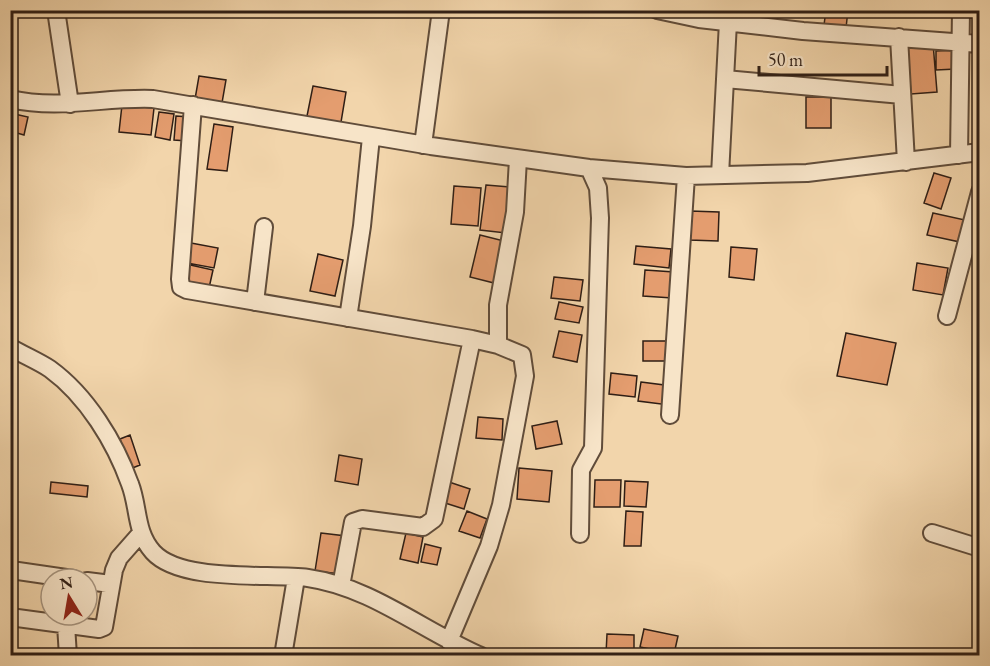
<svg xmlns="http://www.w3.org/2000/svg" width="990" height="666" font-family="'EB Garamond',serif">
<style>
.building{fill:#e49d6f;stroke:#2f1e15;stroke-width:1.5}
.lines{fill:none;stroke-linecap:round;stroke-linejoin:round}
.minor-casing{stroke:#604c3a;stroke-width:20}
.minor{stroke:#f7e4c8;stroke-width:16}
</style>
<rect width="100%" height="100%" fill="#f2d5ab"/>
<filter id="stains"><feTurbulence type="fractalNoise" baseFrequency=".00333" numOctaves="4"/><feColorMatrix values="0 0 0 0 .2 0 0 0 0 .09 0 0 0 0 .02 0 0 0 .5 -.17"/></filter>
<radialGradient id="worn" r=".72"><stop offset=".6" stop-color="#630" stop-opacity="0"/><stop offset="1" stop-color="#630" stop-opacity=".3"/></radialGradient>
<!-- building -->
<path class="building" d="M826,10H848L846,28L824,25Z
M933,43L937,92L911,94L907,45Z
M955,50L956,69L936,70V51Z
M199,76L226,80L222,103L195,99Z
M313,86L346,92L340,128L306,121Z
M806,97H831V128H806Z
M122,105L154,108L151,135L119,132Z
M159,112L174,114L170,140L155,137Z
M10,113L28,117L24,135L10,131Z
M176,116L189,117L187,141L174,140Z
M214,124L233,127L227,171L207,169Z
M934,173L951,178L941,209L924,203Z
M486,185L511,187L506,233L480,230Z
M454,186L481,188L478,226L451,224Z
M690,211L719,212L718,241L689,240Z
M933,213L965,220L960,242L927,235Z
M480,235L504,241L494,283L470,277Z
M191,243L218,248L214,268L187,263Z
M636,246L671,249L669,268L634,264Z
M731,247L757,249L754,280L729,277Z
M318,254L343,260L335,296L310,291Z
M917,263L948,268L943,295L913,290Z
M186,264L213,270L209,288L182,282Z
M645,270L674,272L672,298L643,296Z
M554,277L583,280L580,301L551,298Z
M559,302L583,307L579,323L555,319Z
M559,331L582,335L577,362L553,357Z
M846,333L896,343L887,385L837,376Z
M643,341H673L672,361H643Z
M611,373L637,376L635,397L609,394Z
M641,382L672,386L669,405L638,401Z
M478,417L503,419L502,440L476,438Z
M557,421L562,444L536,449L532,426Z
M130,435L140,465L130,469L120,439Z
M339,455L362,459L358,485L335,481Z
M519,468L552,471L549,502L517,499Z
M595,480H621L620,507H594Z
M625,481L648,482L646,507L624,506Z
M51,482L88,486L87,497L50,493Z
M449,482L470,489L464,509L442,502Z
M467,511L487,519L480,538L459,531Z
M626,511L643,512L641,546H624Z
M321,533L346,536L341,574L315,571Z
M406,533L423,537L418,563L400,559Z
M425,544L441,548L437,565L421,562Z
M644,629L678,636L674,654L640,647Z
M607,634L634,635V655L606,654Z"/>
<g class="lines">
<defs>
<path id="minor" d="M56,10L70,104
M657,10L699,19L803,31L980,44
M899,37L906,162
M725,79L902,95
M10,99C59,110 104,97 153,99L431,146L589,168L686,176L807,173L980,152
M193,105L180,279L181,287L187,290L472,339L498,345L522,355L525,376L501,505L489,546L449,641
M423,145L441,10
M959,155L961,10
M720,175L728,22
M255,302L264,227
M947,316L980,192
M348,318L362,226L371,137
M498,345V305L515,212L518,159
M10,347C23,355 38,361 50,369C87,396 115,442 130,484C139,507 135,532 153,552C181,583 269,573 308,578C371,587 423,631 481,656
M670,415L686,176
M932,533L980,548
M580,534L581,470L593,448L600,218L598,188L589,168
M18,571L73,579
M87,581L111,584
M341,586L353,522L362,519L423,527L434,519L472,339
M10,617L99,629L104,627L114,570L119,558L141,533
M66,625L68,656
M283,656L296,578"/>
</defs>
<!-- minor casing -->
<use href="#minor" class="minor-casing"/>
<!-- minor -->
<use href="#minor" class="minor"/>
</g>
<!-- margin -->
<rect width="990" height="666" fill="none" stroke="#f2d5ab" stroke-width="36"/>
<rect x="12" y="12" width="966" height="642" fill="none" stroke="#2f1e15" stroke-width="3"/>
<rect x="18" y="18" width="954" height="630" fill="none" stroke="#2f1e15" stroke-width="1.5"/>
<!-- north arrow -->
<g transform="translate(69 597) rotate(349)"><circle r="28" fill="#f7e4c8" stroke="#a79580" stroke-width="1.5"/>
<path d="M0-4.5L10 22L0 15L-10 22Z" fill="#8f2418"/>
<text y="-9" font-size="16" font-weight="bold" text-anchor="middle" fill="#2f1e15">N</text>
</g>
<!-- scale -->
<path d="M759 66v9h128v-9" fill="none" stroke="#2f1e15" stroke-width="3"/>
<text x="768" y="66" font-size="18" fill="#2f1e15" stroke="#f7e4c8" stroke-width="4.5" paint-order="stroke">50 m</text>
<rect width="100%" height="100%" filter="url(#stains)"/>
<rect width="100%" height="100%" fill="url(#worn)"/>
</svg>
